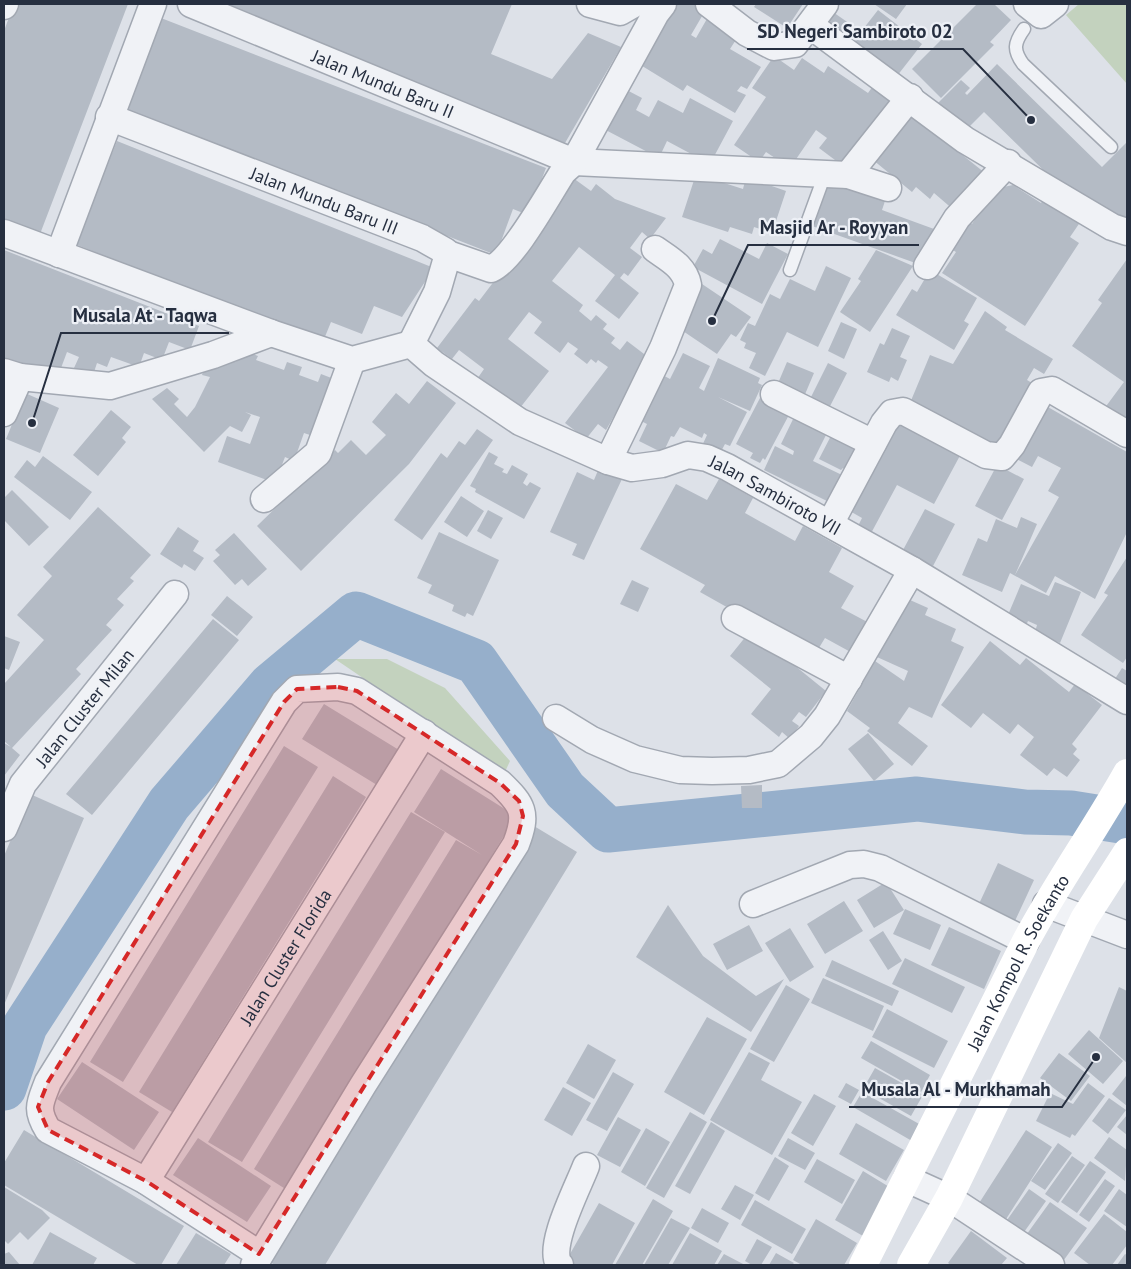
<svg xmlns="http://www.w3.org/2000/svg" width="1131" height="1269" font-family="'PT Sans',sans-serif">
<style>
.green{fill:#c3d2be}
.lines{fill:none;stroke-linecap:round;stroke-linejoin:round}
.river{stroke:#96afcb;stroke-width:45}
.building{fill:#b4bbc5}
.service-casing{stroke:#a2a8b2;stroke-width:15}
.minor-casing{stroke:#a2a8b2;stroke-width:29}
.service{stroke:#f0f2f6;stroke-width:12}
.minor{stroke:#f0f2f6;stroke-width:26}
.secondary{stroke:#fff;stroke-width:28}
.marked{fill:#d62828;fill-opacity:0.2;stroke:#d62828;stroke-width:4;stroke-dasharray:10 6;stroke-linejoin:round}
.labels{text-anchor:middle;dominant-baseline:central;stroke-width:4.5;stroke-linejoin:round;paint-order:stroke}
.street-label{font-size:18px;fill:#262f40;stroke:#edf0f6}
.leader{fill:none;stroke:#262f40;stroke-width:2}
.callout-dot{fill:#262f40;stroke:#edf0f6;stroke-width:2}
.callout-label{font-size:19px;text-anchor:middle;font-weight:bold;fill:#262f40;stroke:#edf0f6;stroke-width:4.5;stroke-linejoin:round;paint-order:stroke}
</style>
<rect width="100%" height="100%" fill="#dde1e8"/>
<!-- green -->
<path class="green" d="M1079,4H1127V84L1066,15Z
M335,659H387L445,688L510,761L504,774Z"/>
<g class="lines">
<!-- river -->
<path class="river" d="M4,1088L25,1026L169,804L271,685L356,614L476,662L565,790L608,830L917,799L1025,812L1071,813L1127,822"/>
</g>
<!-- building -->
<path class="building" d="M14,4H128L40,234L4,220V31Z
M223,4H512L491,54L552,79L588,33L621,47L565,143Z
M672,4H693L705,11L691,35L696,38L708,17L739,35L730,49L761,67L747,89L741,86L737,91L746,95L735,113L687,85L683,91L634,61Z
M756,4H803L787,28L754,7Z
M874,4H907L896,19Z
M977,4H994L1011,20L990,42L994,45L941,98L912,69Z
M830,10L853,26L842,41L820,25Z
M878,10L922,44L897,76L853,42Z
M161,18L546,168L528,215L513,209L496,255L125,110Z
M774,56L794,70L802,58L824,73L828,66L868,93L873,86L899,105L843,166L819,148L827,138L816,130L790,168L766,152L759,162L734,145L766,97L752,88Z
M997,64L1102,167L1127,142V225L1114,222L1086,195L1077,203L984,112L962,134L934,107L961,80L970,88L965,93L967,95Z
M621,87L642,98L636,110L649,117L658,100L683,113L690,98L733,121L710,164L667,141L659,158L600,127Z
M905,109L985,173L955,211L934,193L930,199L916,187L912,192L867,155Z
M117,141L434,268L402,317L374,306L362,334L331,322L322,344L75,244Z
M696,174L743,189L746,177L786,191L772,233L754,227L752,234L730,227L728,232L682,217Z
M569,175L591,191L596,184L615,199L666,218L650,239L642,232L630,248L642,257L628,276L624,273L620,278L639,293L619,319L595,301L615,275L579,247L552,281L583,305L579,311L591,321L596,315L607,324L603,329L615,338L611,343L620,350L627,341L648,357L606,430L598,424L586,439L565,423L608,367L598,360L596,363L591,359L587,364L574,354L578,349L568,342L560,353L534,333L542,322L529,312L508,339L549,371L516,413L475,382L484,369L459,350L452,359L437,348L475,298L479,301L520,247Z
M828,181L885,201L882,210L934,229L921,265L812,226Z
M1013,185L1041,203L1046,195L1083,218L1070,237L1079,243L1025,326L942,273L956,252L948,247L965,220L972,224L994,189Z
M720,239L759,259L767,243L788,254L762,304L693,267L703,249L712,254Z
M4,250L199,326L190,350L169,342L162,360L144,353L139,367L111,357L107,367L97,363L93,375L74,368L79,357L67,352L58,376L4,362Z
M876,250L913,266L870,332L840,312L861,281L858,279Z
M1127,259V431L1101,413L1124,382L1072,346L1102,303L1098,300Z
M826,266L851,278L818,347L787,332L765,376L749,368L756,353L744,348L746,343L740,340L748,323L755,326L770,294L780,299L790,279L815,291Z
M930,270L977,298L964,321L969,324L954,350L896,315L912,289L917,292Z
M702,284L751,317L736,337L731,334L717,354L674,325Z
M985,311L1007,327L1005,330L1053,359L1044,374L1034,368L1027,380L1037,386L1001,448L910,403L930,355L953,364Z
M841,322L857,329L844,359L828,351Z
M892,328L910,336L900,357L907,360L898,381L891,377L889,382L867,372L880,343L884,345Z
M240,349L258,356L256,360L284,370L287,362L302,367L299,375L318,382L321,374L334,379L313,436L304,433L294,461L285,457L275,483L218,462L227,436L250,444L260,417L245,412L251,415L242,432L230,426L204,452L152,399L167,388L179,399L174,404L187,417L195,407L210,377L202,375L207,361L218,356L236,362Z
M683,353L710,366L699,388L704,391L718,358L760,378L758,383L762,385L750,411L718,397L747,412L730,446L725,444L718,457L701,448L707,435L704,433L702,438L680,427L674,437L671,436L663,453L639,441L647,424L635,418L657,372L670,379Z
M787,362L814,373L803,399L776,388Z
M828,363L847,373L826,414L807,405Z
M427,381L456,403L409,464L301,571L257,526L335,450L338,453L351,440L366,455L386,435L372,422L396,393L409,404Z
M25,393L59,408L40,453L6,439Z
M760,398L790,413L765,460L763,458L760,463L750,458L753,453L736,444Z
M1039,402L1127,452V532L1095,599L1055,576L1046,593L1010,573L1002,592L962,575L978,538L987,542L996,519L1017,528L1021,517L1037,524L1015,575L1059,497L1048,491L1061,468L1038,456L1032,467L1009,455Z
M111,410L131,427L122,438L126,442L98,476L73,455Z
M796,413L829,429L813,461L842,475L829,502L764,470L775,446L793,455L794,451L781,444Z
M898,416L963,450L934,504L897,485L869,537L856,530L862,518L848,510Z
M477,429L493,440L422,540L394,520L441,453L447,458L459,441L465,445Z
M834,430L859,443L846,469L843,468L841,470L819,459Z
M489,452L498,457L494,464L504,469L502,472L507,474L512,465L528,474L523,483L527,486L530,482L541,488L524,519L475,492L476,489L470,486Z
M43,456L92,492L70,520L14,477L27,460L35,467Z
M997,465L1024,479L1002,520L975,506Z
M599,468L622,479L584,560L572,555L577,544L550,532L577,472L594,480Z
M719,479L753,498L745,513L795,541L803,526L842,548L829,572L854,586L841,608L873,625L856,655L825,638L814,656L700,592L705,585L640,549L676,484L707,500Z
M12,490L49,527L29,546L4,520V498Z
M461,496L484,511L467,537L444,522Z
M98,507L151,555L130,578L134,581L117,599L124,605L106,625L112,630L76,669L81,674L12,748L20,755L4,776V743L11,747L4,741V684L44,640L17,615L52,576L43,567Z
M925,509L955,524L933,566L903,550Z
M488,510L503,518L491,539L477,531Z
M178,527L199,541L193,551L204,558L195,571L184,564L182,568L160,554Z
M439,532L499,560L473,616L467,613L465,617L452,611L454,605L428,593L432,585L417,578Z
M234,533L267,569L248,586L242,579L235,585L213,561L220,555L215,550Z
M1127,557V657L1123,663L1081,635L1108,595L1104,593Z
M632,580L649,588L638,612L620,604Z
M1055,582L1081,592L1060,643L1035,632L1037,625L1028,621L1024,630L1005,622L1021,584L1049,596Z
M227,596L253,617L237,636L211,615Z
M910,600L928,608L925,615L956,629L951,641L964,647L932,718L909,707L898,723L928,746L912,766L867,731L870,728L847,711L875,661L904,681L908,671L877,657L901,604L907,606Z
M213,619L239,640L92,815L66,794Z
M751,630L826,691L806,717L799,712L792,721L799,726L790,739L782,732L779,737L751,714L771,689L730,656Z
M4,636L20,642L9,670L4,668Z
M990,641L1020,665L1026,658L1069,692L1075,684L1102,705L1072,744L1077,749L1073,754L1080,760L1067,777L1054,768L1047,776L1020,755L1034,737L1018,724L1010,734L983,713L971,728L941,705Z
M1122,668L1127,671V695L1111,685Z
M324,704L399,750L377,785L302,739Z
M868,733L894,764L874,781L848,749Z
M284,746L318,767L123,1082L90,1062Z
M441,769L516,816L287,1190L254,1169L456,840L482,855L414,812Z
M333,776L366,797L172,1112L139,1092Z
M762,785V808H742L741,786Z
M30,794L84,818L4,1005V856Z
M411,812L445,832L242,1162L208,1142Z
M534,826L577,852L325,1265H275L268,1261Z
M998,863L1034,880L1014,923L978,906Z
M886,882L904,910L874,928L857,900Z
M844,901L863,931L825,954L807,924Z
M668,905L703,956L756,996L784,979L751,1032L636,957Z
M905,909L941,925L930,950L893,934Z
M749,925L763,951L727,970L713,944Z
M949,927L1001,951L984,989L931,965Z
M790,928L814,967L790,982L765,943Z
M883,931L902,961L888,970L869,940Z
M905,958L965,987L952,1013L892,984Z
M832,960L899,991L892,1006L825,976Z
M823,978L884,1006L873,1031L811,1003Z
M786,985L810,999L774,1062L750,1049Z
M1119,987L1127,991V1063L1099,1038Z
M887,1009L948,1041L934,1068L872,1037Z
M707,1017L747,1039L704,1115L664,1092Z
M1089,1030L1123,1061L1103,1084L1068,1054Z
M871,1041L930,1075L921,1092L861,1058Z
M588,1044L616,1060L594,1099L566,1083Z
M749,1052L770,1063L761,1080L802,1102L772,1155L710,1120Z
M1059,1053L1090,1076L1071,1101L1040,1078Z
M82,1062L159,1112L134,1150L57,1099Z
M875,1068L923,1095L911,1116L863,1089Z
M613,1072L634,1084L607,1131L586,1120Z
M1126,1076L1127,1077V1106L1112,1094Z
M846,1083L859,1090L851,1104L838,1097Z
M1088,1083L1105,1096L1075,1136L1072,1134L1070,1138L1036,1121L1050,1093L1073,1104Z
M563,1087L591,1103L572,1136L544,1120Z
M862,1092L921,1125L912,1141L853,1107Z
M814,1094L836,1106L813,1146L791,1133Z
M1109,1098L1126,1110L1108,1134L1092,1121Z
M690,1112L707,1122L664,1198L646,1188Z
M1127,1115V1135L1117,1127Z
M618,1117L641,1130L620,1167L597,1155Z
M711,1122L725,1131L690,1194L675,1186Z
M856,1123L904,1150L886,1181L839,1154Z
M646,1128L670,1142L645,1186L621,1172Z
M24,1130L184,1226L161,1265H138L4,1185V1163Z
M1026,1130L1052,1147L1001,1227L974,1211Z
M1109,1137L1127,1150L1125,1181L1094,1158Z
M198,1138L271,1186L247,1222L173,1175Z
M788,1138L815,1153L805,1170L778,1156Z
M1058,1143L1072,1153L1045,1190L1031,1181Z
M1072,1156L1085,1165L1058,1203L1045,1194Z
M775,1157L789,1166L769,1201L755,1193Z
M817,1159L855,1180L842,1204L804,1182Z
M1090,1161L1106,1172L1077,1213L1061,1202Z
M863,1171L891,1188L863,1236L835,1220Z
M1105,1179L1115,1186L1089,1222L1079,1215Z
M735,1185L754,1195L740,1220L721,1209Z
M4,1187L42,1210L50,1218L28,1240L20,1232L8,1244L4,1240Z
M1029,1189L1046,1201L1022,1235L1005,1223Z
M1119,1189L1127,1195V1227L1104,1211Z
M653,1199L673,1211L642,1265H615Z
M755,1200L806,1229L792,1254L741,1225Z
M1050,1202L1087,1228L1061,1264L1024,1238Z
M599,1203L635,1223L612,1265H574L566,1261Z
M702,1208L729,1223L718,1243L691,1228Z
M1104,1214L1127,1232V1245L1112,1265H1090L1074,1253Z
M671,1218L690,1228L668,1265H644Z
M816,1219L857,1243L844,1265H802L793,1260Z
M971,1231L1007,1258L1001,1265H951L948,1263Z
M50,1232L97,1258L93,1265H32Z
M196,1233L231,1254L224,1265H176Z
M690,1233L722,1251L714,1265H672Z
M757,1239L772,1247L761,1265H752L745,1261Z
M9,1252L20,1265H4V1254Z
M776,1253L794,1263L792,1265H769Z
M724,1254L745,1265H717Z
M1125,1254L1127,1255V1265H1117Z"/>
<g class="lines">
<defs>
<path id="service" d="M1024,29C1014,43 1013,50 1023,64L1111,147
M790,270L825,174"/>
<g id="minor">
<path id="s1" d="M191,4L574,162L848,175L888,188"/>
<path d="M590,4L620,12L634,4"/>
<path d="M709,4L747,33L774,47L795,44L825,4"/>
<path d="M1027,4L1041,15L1055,4"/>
<path d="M4,6L5,4"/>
<path d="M810,25L965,140L1112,227L1127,232"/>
<path id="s2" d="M109,117L422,238L445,251L448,254L437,292L411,344"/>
<path d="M848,175L910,97"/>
<path d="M4,233L271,333L352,360L411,344"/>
<path d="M59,254L153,4"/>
<path d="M448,254L491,269C513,260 548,195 563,172L574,162L656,13L663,4"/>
<path d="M927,266L957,218L1008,163"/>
<path id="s3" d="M411,344L434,364L520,422L608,461L632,468L662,464L688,455L707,458L727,467L912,570L1127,701"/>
<path d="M4,372L20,377L110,386L213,355L271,333"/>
<path d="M774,394L873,443"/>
<path d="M4,413L20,377"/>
<path d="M608,461L663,348L688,285C685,267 669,259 655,249"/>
<path d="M264,499L318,453L352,360"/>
<path d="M830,524L884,423L892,413L903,411L986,455L1002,457L1012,445L1041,392L1052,390L1127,434"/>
<path d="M735,618L849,679"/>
<path d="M556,718L592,740L635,759L680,770L712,771L749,770L778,764L811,736L827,716L912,570"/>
<path id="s4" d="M4,828L23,784L175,594"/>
<path d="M753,904L850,865L864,864L880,868L1026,941"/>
<path d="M1046,904L1127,935"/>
<path d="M907,1179L949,1198L1051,1265"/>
<path id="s5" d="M146,1181L424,733"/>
<path d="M254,1265L363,1085L516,844C528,813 523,805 500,783L357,691L338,687L297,689L284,702L48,1082C40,1103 35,1109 48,1130L146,1181L259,1254"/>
<path d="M560,1265C545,1250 579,1185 586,1166"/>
</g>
</defs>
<!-- service casing -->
<use href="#service" class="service-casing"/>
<!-- minor casing -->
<use href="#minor" class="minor-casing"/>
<!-- service -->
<use href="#service" class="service"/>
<!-- minor -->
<use href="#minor" class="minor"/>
<!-- secondary -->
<g class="secondary">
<path id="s6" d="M863,1265L1026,941C1057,883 1095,830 1127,773"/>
<path d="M911,1265L949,1198L1084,919L1127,852"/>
</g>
</g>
<!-- marked area -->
<path class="marked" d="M338,687L357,691L500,783L519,801L523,816L516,844L259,1254L146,1181L48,1130L38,1107L48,1082L284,702L297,689Z"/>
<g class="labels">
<!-- street labels -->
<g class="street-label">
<text stroke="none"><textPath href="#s1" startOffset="208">Jalan Mundu Baru II</textPath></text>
<text stroke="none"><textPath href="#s2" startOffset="231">Jalan Mundu Baru III</textPath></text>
<text stroke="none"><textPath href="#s3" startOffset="410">Jalan Sambiroto VII</textPath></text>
<text stroke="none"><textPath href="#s4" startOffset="146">Jalan Cluster Milan</textPath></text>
<text stroke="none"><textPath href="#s5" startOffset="264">Jalan Cluster Florida</textPath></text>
<text stroke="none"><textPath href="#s6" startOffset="340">Jalan Kompol R. Soekanto</textPath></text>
</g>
</g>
<!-- callouts -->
<path class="leader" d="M1031 120L963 49H747M712 321L748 245H919M32 423L61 333H229M1096 1057L1062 1107H849"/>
<g class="callout-dot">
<circle cx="1031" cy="120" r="5"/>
<circle cx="712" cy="321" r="5"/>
<circle cx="32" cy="423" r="5"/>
<circle cx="1096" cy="1057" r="5"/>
</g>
<g class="callout-label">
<text x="855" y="38">SD Negeri Sambiroto 02</text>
<text x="834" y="234">Masjid Ar - Royyan</text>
<text x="145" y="322">Musala At - Taqwa</text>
<text x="956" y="1096">Musala Al - Murkhamah</text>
</g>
<!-- border -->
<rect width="1131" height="1269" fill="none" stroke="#262f40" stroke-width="10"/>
</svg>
